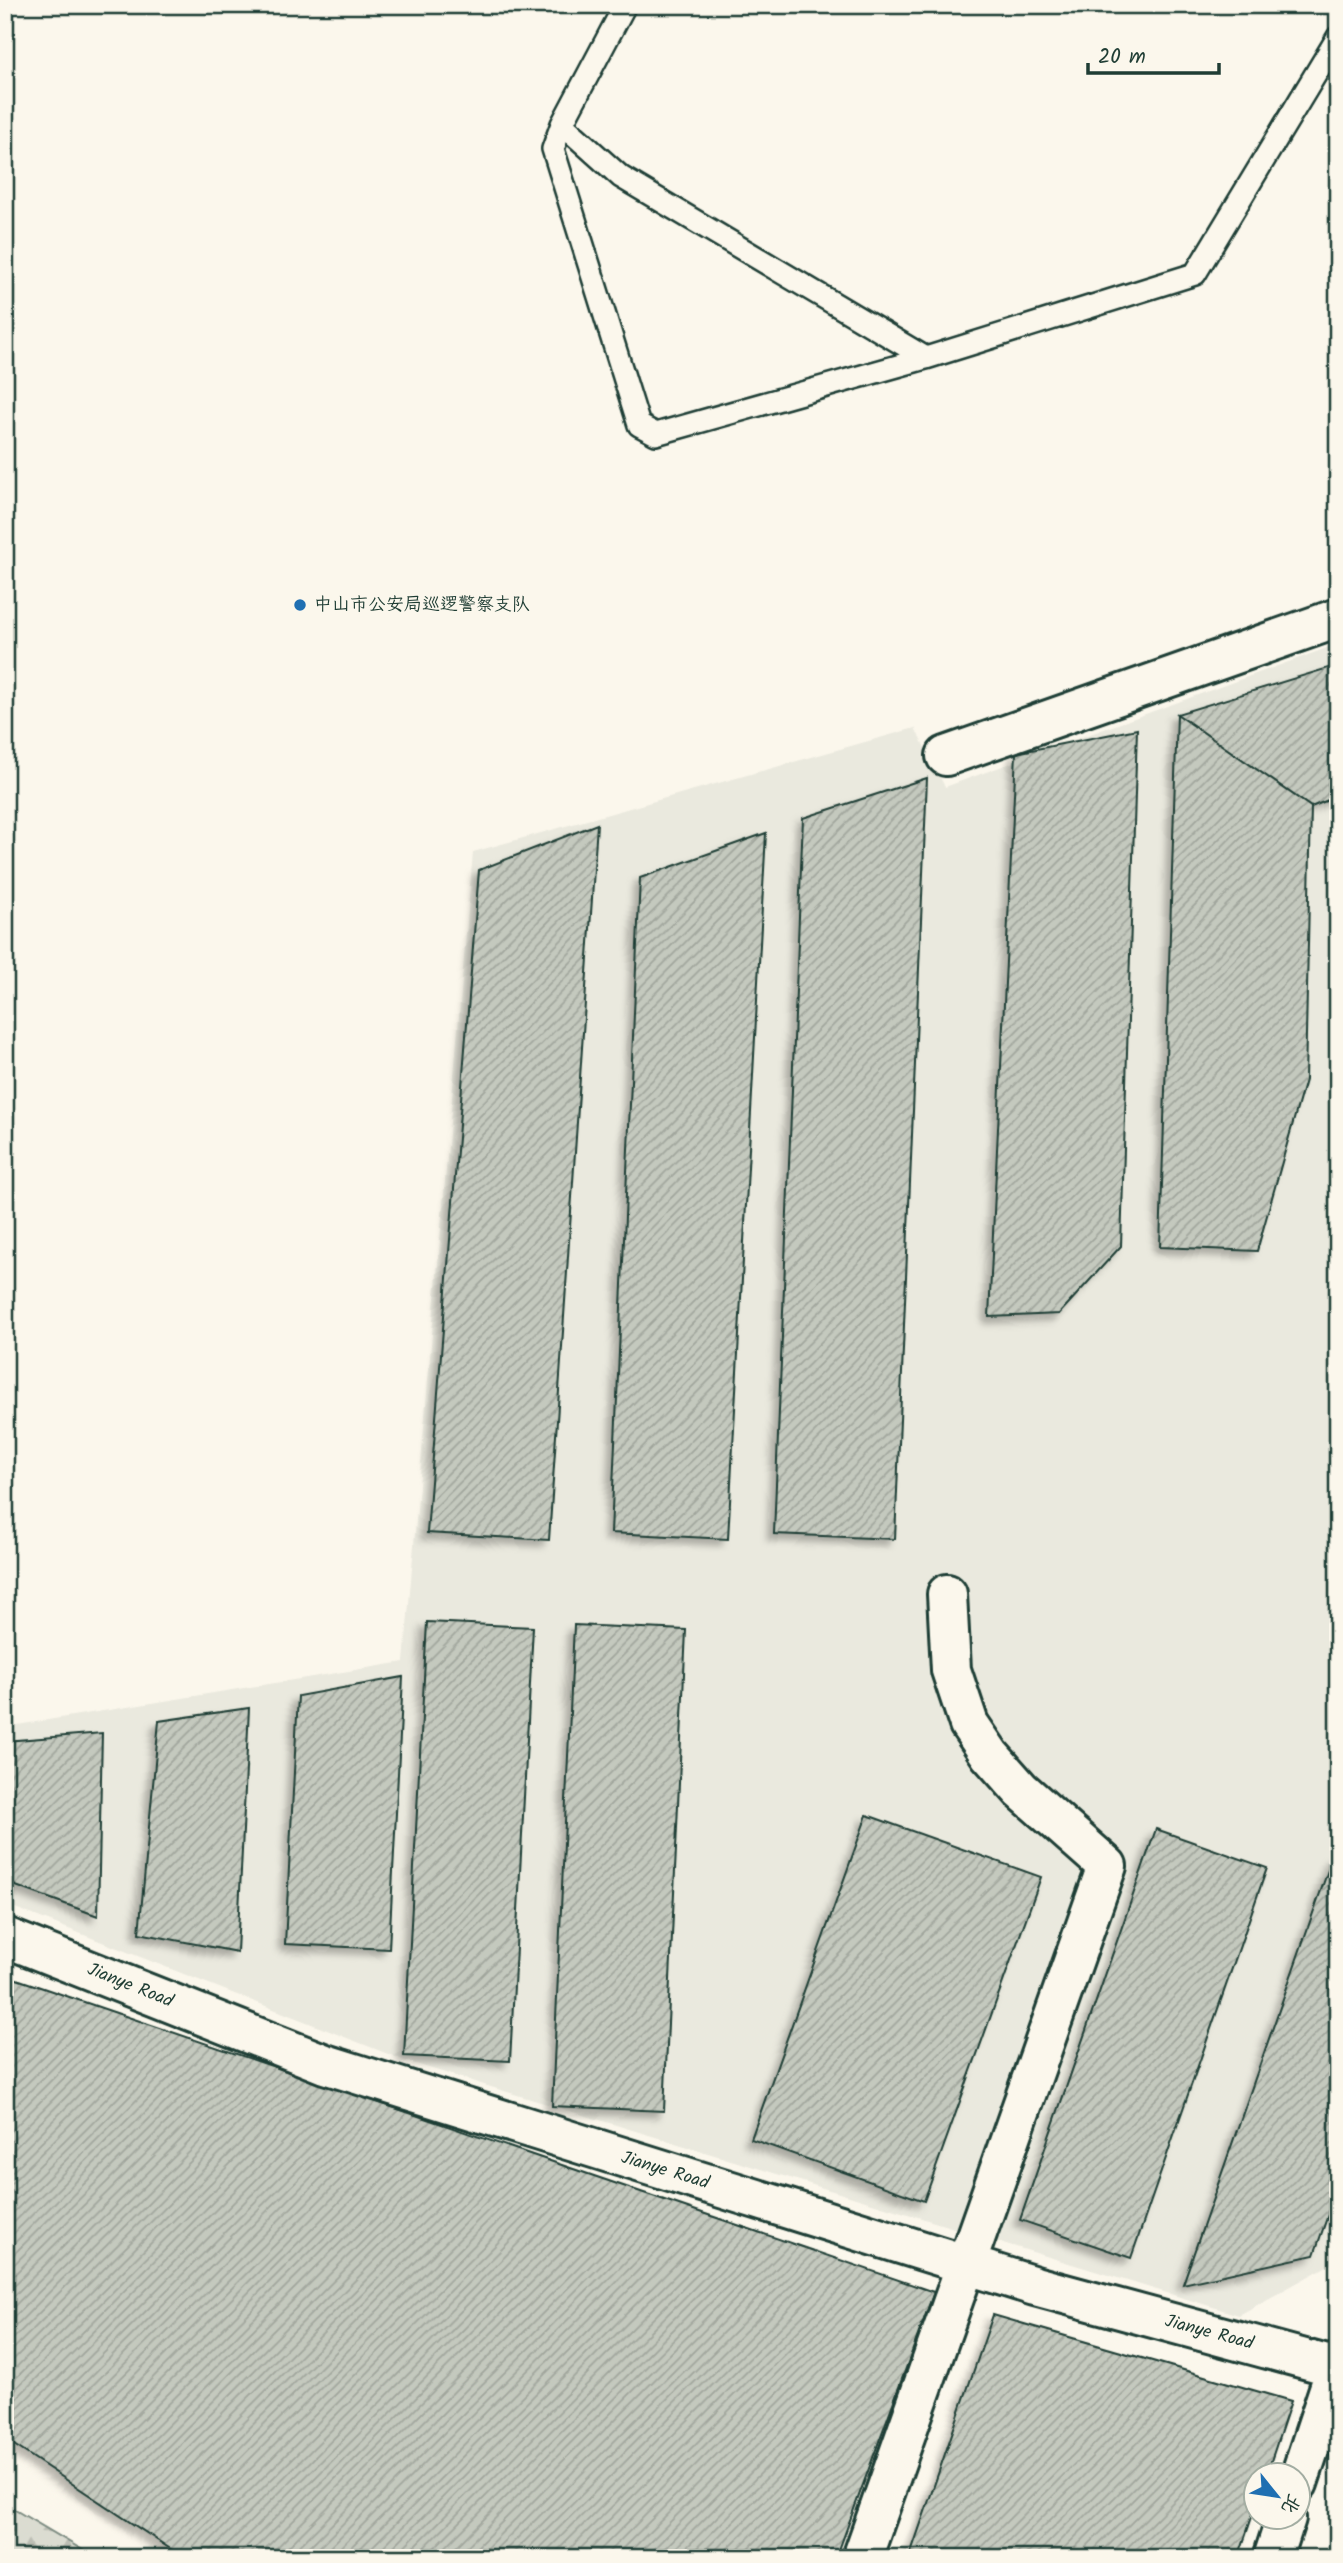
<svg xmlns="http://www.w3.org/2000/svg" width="1343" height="2563" font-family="Kalam,'LXGW WenKai TC',sans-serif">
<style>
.built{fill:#eae9de}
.forest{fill:url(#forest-firs);stroke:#7d8c82;stroke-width:2}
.building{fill:url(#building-hatch);stroke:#1f3d34;stroke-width:2;filter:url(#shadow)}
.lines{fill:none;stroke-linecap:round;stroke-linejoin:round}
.service-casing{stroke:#1f3d34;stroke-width:26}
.minor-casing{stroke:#1f3d34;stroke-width:44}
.service{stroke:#fbf7ec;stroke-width:21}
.minor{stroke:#fbf7ec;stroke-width:38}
.poi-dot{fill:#1f6fb2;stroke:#fbf7ec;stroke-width:2.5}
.labels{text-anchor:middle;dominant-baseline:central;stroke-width:6;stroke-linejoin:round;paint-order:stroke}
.poi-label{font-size:18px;fill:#1f3d34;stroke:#fbf7ec;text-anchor:start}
.street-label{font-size:18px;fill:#1f3d34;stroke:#fbf7ec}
</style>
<defs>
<pattern id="forest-firs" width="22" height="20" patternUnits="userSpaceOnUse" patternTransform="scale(1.75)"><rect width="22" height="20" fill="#dbdcd1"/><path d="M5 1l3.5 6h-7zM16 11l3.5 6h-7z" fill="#bcbeb4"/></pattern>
<pattern id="building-hatch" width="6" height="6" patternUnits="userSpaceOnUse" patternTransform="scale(1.75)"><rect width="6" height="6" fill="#c4c9be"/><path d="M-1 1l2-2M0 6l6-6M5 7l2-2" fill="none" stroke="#9fa49b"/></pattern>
<filter id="shadow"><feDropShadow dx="-6" dy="6" stdDeviation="3.5" flood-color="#0004"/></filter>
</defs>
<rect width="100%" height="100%" fill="#fbf7ec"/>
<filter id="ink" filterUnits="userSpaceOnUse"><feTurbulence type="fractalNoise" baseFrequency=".0143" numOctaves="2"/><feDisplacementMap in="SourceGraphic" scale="14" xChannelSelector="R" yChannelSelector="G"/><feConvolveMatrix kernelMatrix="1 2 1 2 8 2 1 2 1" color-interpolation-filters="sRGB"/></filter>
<g filter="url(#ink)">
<!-- built -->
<path class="built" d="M1338,644V2260L1239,2315L406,2061L5,1904V1727L404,1662L473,852L915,728L945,787Z"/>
<!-- forest -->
<path class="forest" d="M5,2504L96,2558H5Z"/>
<!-- building -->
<path class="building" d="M1338,665V796L1311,807L1177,714Z
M1177,714L1311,807L1305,1080L1257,1251L1160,1247Z
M1137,729L1121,1246L1059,1314L989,1317L1016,753Z
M927,778L895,1539L774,1534L803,818Z
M597,824L549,1540L427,1533L479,870Z
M766,833L728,1539L611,1533L640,878Z
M427,1622L533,1627L510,2061L404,2056Z
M574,1625L686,1630L664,2111L552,2106Z
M403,1677L389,1949L285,1944L298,1696Z
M249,1708L237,1952L139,1933L159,1721Z
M102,1733L98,1916L5,1882V1741Z
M867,1815L1041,1877L924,2201L751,2139Z
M1156,1829L1267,1868L1131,2258L1020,2220Z
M1338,1855V2186L1314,2255L1183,2284L1333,1856Z
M5,1975L934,2292L836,2558H184L5,2439Z
M993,2315L1291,2401L1266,2476H1256V2505L1238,2558H909Z"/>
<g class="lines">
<defs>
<path id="service" d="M625,5L562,124L553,149L639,425L656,434L926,358
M562,124L621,177L926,358L1195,274L1338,37"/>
<path id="minor" d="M946,756L1338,618
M5,1937L325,2064L1035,2286L1338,2368
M1298,2483L1338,2362
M862,2558L1107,1866L1021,1790L990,1755L969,1724L951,1670L947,1594
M1273,2558L1286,2518"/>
</defs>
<!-- service casing -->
<use href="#service" class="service-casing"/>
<!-- minor casing -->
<use href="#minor" class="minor-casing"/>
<!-- service -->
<use href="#service" class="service"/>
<!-- minor -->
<use href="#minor" class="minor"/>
</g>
</g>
<!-- markers -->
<circle class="poi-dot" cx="300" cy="605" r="7"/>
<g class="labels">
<!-- poi labels -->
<g class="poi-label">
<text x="314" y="605">中山市公安局巡逻警察支队</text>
</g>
<!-- street labels -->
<g class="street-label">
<text transform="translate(130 1986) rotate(22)">Jianye Road</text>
<text transform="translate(665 2171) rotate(17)">Jianye Road</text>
<text transform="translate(1209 2333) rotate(15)">Jianye Road</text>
</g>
</g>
<!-- margin -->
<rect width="1343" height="2563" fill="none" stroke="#fbf7ec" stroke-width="28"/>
<rect x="14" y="14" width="1315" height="2535" fill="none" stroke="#1f3d34" stroke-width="2.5" filter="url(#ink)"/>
<!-- north arrow -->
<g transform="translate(1277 2496) rotate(120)"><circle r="33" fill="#fbf7ec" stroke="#a3ada2" stroke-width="2"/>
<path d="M0-5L12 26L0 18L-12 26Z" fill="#1f6fb2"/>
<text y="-10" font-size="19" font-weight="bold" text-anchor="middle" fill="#1f3d34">北</text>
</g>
<!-- scale -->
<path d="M1088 63v10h131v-10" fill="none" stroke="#1f3d34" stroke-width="3.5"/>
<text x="1098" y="63" font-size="21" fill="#1f3d34" stroke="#fbf7ec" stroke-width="5" paint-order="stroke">20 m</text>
</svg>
